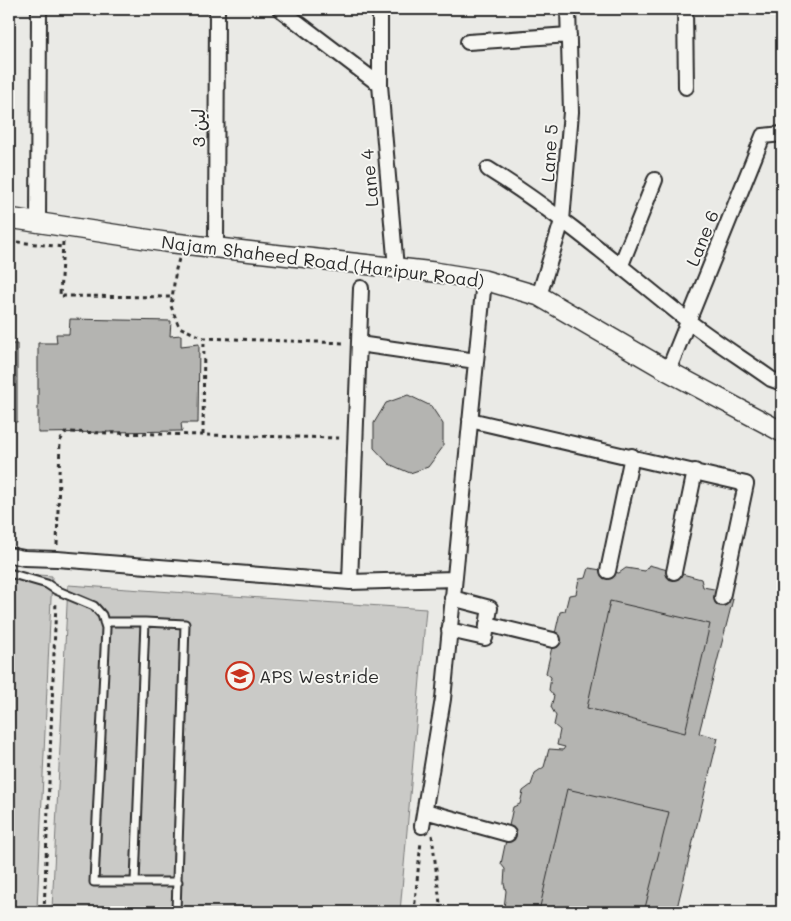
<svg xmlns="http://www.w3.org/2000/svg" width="791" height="921" font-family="Mali,'Playpen Sans Arabic',sans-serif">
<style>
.green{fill:#cacac7;stroke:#7a7a79}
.building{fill:#b4b4b1;stroke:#2b2b2b}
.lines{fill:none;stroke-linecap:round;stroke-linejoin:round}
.lane-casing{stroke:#2b2b2b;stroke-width:11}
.street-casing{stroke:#2b2b2b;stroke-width:18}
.secondary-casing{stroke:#2b2b2b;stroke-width:22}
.path{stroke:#2b2b2b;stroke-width:3;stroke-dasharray:4 4;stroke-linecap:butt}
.lane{stroke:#f6f6f2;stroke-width:7}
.street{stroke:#f6f6f2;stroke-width:14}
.secondary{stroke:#f6f6f2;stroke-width:19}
.labels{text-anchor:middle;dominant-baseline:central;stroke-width:4;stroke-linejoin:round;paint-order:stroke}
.street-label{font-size:18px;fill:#2b2b2b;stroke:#f6f6f2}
.poi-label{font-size:18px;fill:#2b2b2b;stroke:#f6f6f2;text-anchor:start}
</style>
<rect width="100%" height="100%" fill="#eaeae6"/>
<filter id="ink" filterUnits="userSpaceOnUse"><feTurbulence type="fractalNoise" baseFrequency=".02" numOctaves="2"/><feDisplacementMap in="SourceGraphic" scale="10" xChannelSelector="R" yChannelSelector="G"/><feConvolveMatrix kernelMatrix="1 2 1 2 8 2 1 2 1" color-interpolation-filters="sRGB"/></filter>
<g filter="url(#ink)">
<!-- green -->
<path class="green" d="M9,573L52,576L37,909L9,910Z
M68,585L426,609L400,912H212L52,909Z"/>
<!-- building -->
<path class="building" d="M70,319L171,321L170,336L181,335V346L199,344L198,423H181L182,431L38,433V343H57L56,334H69Z
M9,344H17V422H9Z
M408,395L431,406L443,424V447L428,467L410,473L389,464L374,448V423L386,403Z
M649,565L701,579L703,587L719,590L722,598L733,599L699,733L718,738L676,912H510L504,908L506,891L504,884L505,869L501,864L513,807L520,804L523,791L531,785L535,773L544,767L549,749L563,750L565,747L557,745L560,730L554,725L556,716L551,707L554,696L549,690L551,677L546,673L560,612L565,611L569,595L576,594L579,579L586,578L589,568L619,573L626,568L645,571Z
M610,601L710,624L685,733L587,708Z
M567,789L669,812L644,912L539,911Z"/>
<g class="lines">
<defs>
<path id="lane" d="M9,573L47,584L56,590L94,606L102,615L106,628L94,882H135L145,622L185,624L176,912
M104,622H145
M135,882H178"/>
<path id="street" d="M280,9L380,85
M380,9V85L396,268
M685,9L686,87
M468,42L569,35
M488,169C559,213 622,268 687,320C714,341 743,359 771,379L782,383
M38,223L39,9
M216,247L217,9
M621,265L655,180
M539,296L562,221L571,112L568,9
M359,344L476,361
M668,371L763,136L782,134
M470,420L746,484L722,598
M9,555L24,558L57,559L350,582L454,579
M608,571L632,456
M674,572L695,471
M350,582L361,288
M487,624L553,640
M449,630L485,638L490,608L452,598
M425,811L508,834
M422,826L443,699L484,280"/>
<path id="secondary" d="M9,218L165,242L434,272L484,280L539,296L668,371L782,432"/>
</defs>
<!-- lane casing -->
<use href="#lane" class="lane-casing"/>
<!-- street casing -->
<use href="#street" class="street-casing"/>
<!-- secondary casing -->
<use href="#secondary" class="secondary-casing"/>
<!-- path -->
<path class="path" d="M9,241L63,247
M63,242L60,296L172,297
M179,259L176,269L171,306L179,327L204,338
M203,435L204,338L346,343
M57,545L60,441L66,432L340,438
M432,835L441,912
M44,912L56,601
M414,912L421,841"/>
<!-- lane -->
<use href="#lane" class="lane"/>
<!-- street -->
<use href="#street" class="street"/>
<!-- secondary -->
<use href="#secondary" class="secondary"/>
</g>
</g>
<!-- icons -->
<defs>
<symbol id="school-ring" viewBox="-11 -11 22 22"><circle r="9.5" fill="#f6f6f2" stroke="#c8321e" stroke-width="1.5"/><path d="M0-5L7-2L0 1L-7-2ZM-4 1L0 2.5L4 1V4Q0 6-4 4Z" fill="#c8321e"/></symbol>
</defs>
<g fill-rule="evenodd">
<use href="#school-ring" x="224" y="660" width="32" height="32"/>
</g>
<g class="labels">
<!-- street labels -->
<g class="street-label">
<text transform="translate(198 128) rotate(-90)">لین 3</text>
<text transform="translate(549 153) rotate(-86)">Lane 5</text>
<text transform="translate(369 178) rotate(-95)">Lane 4</text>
<text transform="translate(702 238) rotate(-68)">Lane 6</text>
<text transform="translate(323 261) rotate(7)">Najam Shaheed Road (Haripur Road)</text>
</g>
<!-- poi labels -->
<g class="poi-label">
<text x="259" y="676">APS Westride</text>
</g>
</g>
<!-- margin -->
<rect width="791" height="921" fill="none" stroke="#f6f6f2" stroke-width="30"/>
<rect x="15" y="15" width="761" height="891" fill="none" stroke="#2b2b2b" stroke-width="2" filter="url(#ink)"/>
</svg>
